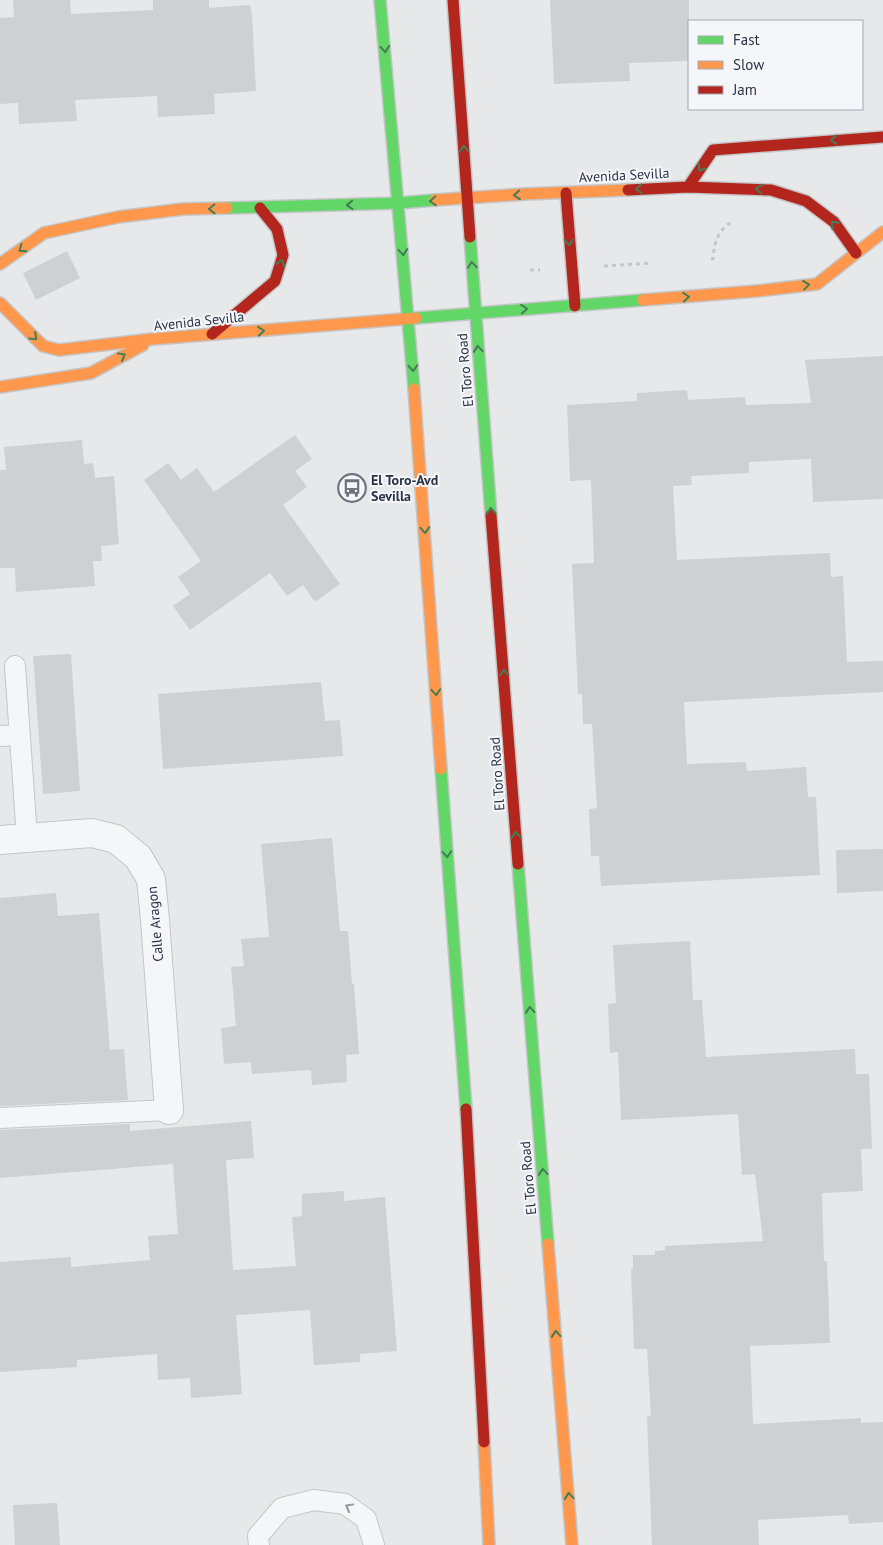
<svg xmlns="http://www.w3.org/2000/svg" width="883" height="1545" font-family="'PT Sans',sans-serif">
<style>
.building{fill:#ced0d3}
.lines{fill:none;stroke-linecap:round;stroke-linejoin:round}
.lane-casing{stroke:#c4c6c8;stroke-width:22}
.street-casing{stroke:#c4c6c8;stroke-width:30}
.fast-casing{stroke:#c4c6c8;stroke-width:14}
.slow-casing{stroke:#c4c6c8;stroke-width:14}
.jam-casing{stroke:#c4c6c8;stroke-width:14}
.path{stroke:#c5c6ca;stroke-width:3;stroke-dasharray:4 4;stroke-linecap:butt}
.lane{stroke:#f5f6f7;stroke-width:20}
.street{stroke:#f5f6f7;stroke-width:28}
.fast{stroke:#63d668;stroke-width:11}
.slow{stroke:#ff974d;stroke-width:11}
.jam{stroke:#b3261e;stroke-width:11}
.oneway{stroke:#447d55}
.oneway2{stroke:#90959e}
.labels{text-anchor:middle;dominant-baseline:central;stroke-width:4;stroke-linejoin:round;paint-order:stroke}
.street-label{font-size:14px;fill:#2b3445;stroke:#f4f6f9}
.poi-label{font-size:14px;font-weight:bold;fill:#2b3445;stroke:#f4f6f9;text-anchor:start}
</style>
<rect width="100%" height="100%" fill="#e6e8ea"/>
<!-- building -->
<path class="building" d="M13,0H70L71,14L153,10V0H209V8L250,5L252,14L256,91L214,94L215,114L158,117L157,96L75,100L77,121L19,124L18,103L0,104V18L14,17Z
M550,0H689V61L629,63L630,81L554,84Z
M67,251L80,278L36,300L23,273Z
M883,356V499L813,502L811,459L749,462V473L691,476L692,485L673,486L677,560L830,553L831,577L843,576L847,662L883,661V692L684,702L687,764L746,762L747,771L806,767L808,797H816L820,875L601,886L599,856H591L589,809L597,808L592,724H583L582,694H578L572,564L594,563L591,480L570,481L567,405L637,401V393L687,390L688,400L745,397L746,405L811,403L805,360Z
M295,435L312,459L295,471L307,487L283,505L340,584L315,602L303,585L287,596L270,573L190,630L173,606L190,594L178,577L201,561L144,480L168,463L181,480L197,468L214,492Z
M82,440L84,464L93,463L95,478L114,476L119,544L101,546L102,561H93L95,586L16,592L15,568H0V470H6L4,447Z
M71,654L80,791L43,794L33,656Z
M321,682L325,721L340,720L343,756L163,769L158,694Z
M332,838L340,931H348L352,984H354L359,1054L346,1055L347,1082L312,1085L311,1070L252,1074L251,1062L224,1064L221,1028L236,1026L231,967L244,966L241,939L269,937L261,844Z
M883,849V891L837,893L836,850Z
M56,893L58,916L99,913L110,1050L124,1049L128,1100L0,1106V898Z
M690,941L693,1000H702L706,1057L855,1049L856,1074H869L872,1149H861L863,1191L822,1193L824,1261H827L830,1343L750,1346L753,1424L861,1418V1423L883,1422V1522L849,1524L848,1515L758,1520L759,1545H652L647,1417L651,1416L647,1349H634L631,1269H633V1255H655V1251L665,1250V1246L763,1241L755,1174L742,1175L738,1114L621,1120L618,1052L610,1053L608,1004L616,1003L613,945Z
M251,1121L254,1158L226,1160L233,1270L296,1266L292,1217L302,1216V1194L344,1191V1201L385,1197L397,1351L360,1354V1362L314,1365L310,1310L236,1315L242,1394L191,1398L190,1378L158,1380L157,1354L77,1360V1367L0,1372V1262L71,1257V1267L150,1260L148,1236L178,1234L173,1164L0,1178V1130L130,1124V1131Z
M57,1503L60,1545H15L13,1505Z"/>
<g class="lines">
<defs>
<path id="lane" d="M15,666L27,838
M0,736L20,735
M0,1118L169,1110
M259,1545L258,1536L282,1508L314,1500L345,1504L366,1519L374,1545"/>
<path id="street" d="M0,840L92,833L116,839L138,857L151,879L155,920L169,1110"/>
<path id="fast" d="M380,0L414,389
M227,208L399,203L435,200
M470,237L491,515
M416,318L643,300
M441,769L466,1109
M518,864L548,1244"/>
<path id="slow" d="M435,200L525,194L628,190
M0,264L44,233L118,217L183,209L227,208
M643,300L757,291L817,284L883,232
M0,303L43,346L59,350L153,339L416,318
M0,387L91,373L143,345
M414,389L441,769
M548,1244L572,1545
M484,1442L489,1545"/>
<path id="jam" d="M453,0L470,237
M688,187L713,150L883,137
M628,190L688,187L771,190L806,201L834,222L856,253
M566,193L575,306
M212,334L275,281L283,255L277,229L260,208
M491,515L518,864
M466,1109L484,1442"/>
</defs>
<!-- lane casing -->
<use href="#lane" class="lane-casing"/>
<!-- street casing -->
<use href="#street" class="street-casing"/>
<!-- fast casing -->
<use href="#fast" class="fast-casing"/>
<!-- slow casing -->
<use href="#slow" class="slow-casing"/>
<!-- jam casing -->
<use href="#jam" class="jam-casing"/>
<!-- path -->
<path class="path" d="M711,259H713C714,244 717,232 730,223
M604,266L650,263
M530,270H540"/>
<!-- lane -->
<use href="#lane" class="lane"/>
<!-- street -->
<use href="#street" class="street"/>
<!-- fast -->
<use href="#fast" class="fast"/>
<!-- slow -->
<use href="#slow" class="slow"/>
<!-- jam -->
<use href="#jam" class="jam"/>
</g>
<!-- one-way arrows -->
<defs><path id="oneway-chevron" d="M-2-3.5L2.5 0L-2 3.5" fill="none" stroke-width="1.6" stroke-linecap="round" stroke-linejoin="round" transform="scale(1.25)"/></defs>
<g class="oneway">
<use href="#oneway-chevron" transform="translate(385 49) rotate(85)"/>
<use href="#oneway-chevron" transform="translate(834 140) rotate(175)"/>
<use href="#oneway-chevron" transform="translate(464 149) rotate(-94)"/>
<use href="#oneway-chevron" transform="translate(701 168) rotate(125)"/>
<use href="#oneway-chevron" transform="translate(639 189) rotate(177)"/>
<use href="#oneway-chevron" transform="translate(759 189) rotate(-176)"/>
<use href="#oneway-chevron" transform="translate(517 195) rotate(176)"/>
<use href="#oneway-chevron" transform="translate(433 201) rotate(176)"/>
<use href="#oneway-chevron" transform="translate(350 205) rotate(178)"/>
<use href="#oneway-chevron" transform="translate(212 209) rotate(179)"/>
<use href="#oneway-chevron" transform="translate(834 224) rotate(-133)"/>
<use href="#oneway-chevron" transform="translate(569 242) rotate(86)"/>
<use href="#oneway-chevron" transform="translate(22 249) rotate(145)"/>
<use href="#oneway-chevron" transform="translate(403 252) rotate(85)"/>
<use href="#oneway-chevron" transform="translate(281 263) rotate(-72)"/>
<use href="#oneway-chevron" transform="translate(472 265) rotate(-94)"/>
<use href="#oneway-chevron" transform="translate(806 285) rotate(-7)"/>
<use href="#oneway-chevron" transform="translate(686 297) rotate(-5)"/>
<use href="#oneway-chevron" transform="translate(524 309) rotate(-5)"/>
<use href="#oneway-chevron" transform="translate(261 331) rotate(-5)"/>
<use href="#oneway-chevron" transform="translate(34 337) rotate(43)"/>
<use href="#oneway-chevron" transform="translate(478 349) rotate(-95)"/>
<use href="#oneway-chevron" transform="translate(122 356) rotate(-29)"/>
<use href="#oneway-chevron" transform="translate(413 368) rotate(86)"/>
<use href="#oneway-chevron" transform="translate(491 511) rotate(-94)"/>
<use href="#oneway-chevron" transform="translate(425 530) rotate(86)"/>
<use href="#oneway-chevron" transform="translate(504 673) rotate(-94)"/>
<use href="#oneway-chevron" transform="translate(436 692) rotate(86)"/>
<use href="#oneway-chevron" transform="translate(516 835) rotate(-94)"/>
<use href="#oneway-chevron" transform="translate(447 854) rotate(86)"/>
<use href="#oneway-chevron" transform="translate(530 1010) rotate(-95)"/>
<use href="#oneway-chevron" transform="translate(543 1172) rotate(-95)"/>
<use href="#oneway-chevron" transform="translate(556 1334) rotate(-95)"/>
<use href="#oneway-chevron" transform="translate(569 1496) rotate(-95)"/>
</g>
<use class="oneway2" href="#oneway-chevron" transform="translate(349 1507) rotate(-151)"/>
<!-- icons -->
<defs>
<symbol id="bus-ring" viewBox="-11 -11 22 22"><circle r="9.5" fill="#f4f6f9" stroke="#6c737f" stroke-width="1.5"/><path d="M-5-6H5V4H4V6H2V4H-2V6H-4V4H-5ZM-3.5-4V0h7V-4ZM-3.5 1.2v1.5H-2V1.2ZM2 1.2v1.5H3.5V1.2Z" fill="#6c737f"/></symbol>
</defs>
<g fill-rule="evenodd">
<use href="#bus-ring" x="336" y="472" width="32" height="32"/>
</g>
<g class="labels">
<!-- street labels -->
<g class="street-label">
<text transform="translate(624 175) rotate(-3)">Avenida Sevilla</text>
<text transform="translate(199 321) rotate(-6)">Avenida Sevilla</text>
<text transform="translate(465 370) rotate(-95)">El Toro Road</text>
<text transform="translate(497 774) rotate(-94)">El Toro Road</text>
<text transform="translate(155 924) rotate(-95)">Calle Aragon</text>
<text transform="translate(528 1178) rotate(-95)">El Toro Road</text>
</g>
<!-- poi labels -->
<g class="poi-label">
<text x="371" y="480">El Toro-Avd<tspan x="371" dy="16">Sevilla</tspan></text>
</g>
</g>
<!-- legend -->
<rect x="688" y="20" width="175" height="90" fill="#f4f6f9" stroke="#a4a8b1"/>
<rect x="698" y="36" width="25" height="8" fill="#63d668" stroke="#a4a8b1"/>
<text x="733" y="45" font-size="15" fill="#2b3445">Fast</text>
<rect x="698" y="61" width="25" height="8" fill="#ff974d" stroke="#a4a8b1"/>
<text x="733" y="70" font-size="15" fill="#2b3445">Slow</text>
<rect x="698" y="86" width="25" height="8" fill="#b3261e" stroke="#a4a8b1"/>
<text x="733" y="95" font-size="15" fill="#2b3445">Jam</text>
</svg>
